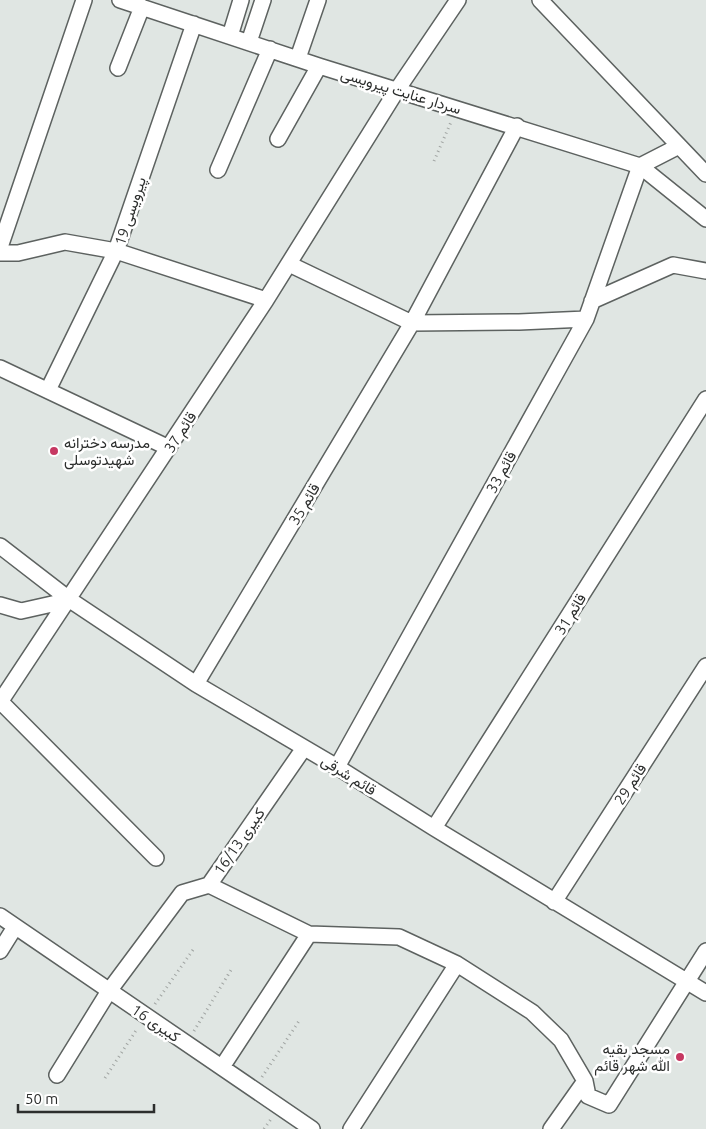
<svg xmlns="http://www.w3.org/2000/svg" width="706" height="1129" font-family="Ubuntu,Vazirmatn,sans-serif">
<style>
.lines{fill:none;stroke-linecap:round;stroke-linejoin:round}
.street-casing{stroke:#5d6260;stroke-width:18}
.path{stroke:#a0a4a2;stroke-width:3;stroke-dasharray:1 4;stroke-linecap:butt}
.street{stroke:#fff;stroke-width:15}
.poi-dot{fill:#c63862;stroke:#fff;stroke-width:2}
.labels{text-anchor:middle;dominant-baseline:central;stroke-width:5;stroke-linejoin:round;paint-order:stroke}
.street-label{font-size:15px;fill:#2c2e2d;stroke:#fff}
.poi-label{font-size:15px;fill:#2c2e2d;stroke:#fff;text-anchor:start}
</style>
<rect width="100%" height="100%" fill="#e0e6e3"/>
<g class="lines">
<defs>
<path id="street" d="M120,0L319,66L640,166L679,146
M540,0L706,174
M230,36L241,0
M249,42L263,0
M298,58L318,0
M118,68L142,7
M278,139L319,66
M218,170L270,49
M0,247L84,0
M0,253H18L65,242L116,251L266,300
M289,264L412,323L519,322L586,319
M592,301L673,265L706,271
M0,368L169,448
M48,390L116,251L194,24
M0,546L70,600L196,684L337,767L434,828L706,993
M0,605L21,611L70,600
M196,684L412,323L517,126
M0,702L266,300L397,90L458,0
M1,702L156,858
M337,767L586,319L640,166L706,219
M434,828L706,399
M209,885L309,934L399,937L457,964L532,1012L561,1040L585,1081L588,1096L609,1105L706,951
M554,902L706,666
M0,916L312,1129
M0,951L15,927
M222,1067L309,934
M57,1075L109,991L182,893L209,885L304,748
M351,1129L457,964
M551,1129L585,1081"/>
</defs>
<!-- street casing -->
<use href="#street" class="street-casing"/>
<!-- path -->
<path class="path" d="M434,161L451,122
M155,1004L195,947
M194,1031L231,970
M262,1077L299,1021
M105,1078L137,1029
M264,1129L271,1119"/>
<!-- street -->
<use href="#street" class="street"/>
</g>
<!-- markers -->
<g class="poi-dot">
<circle cx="54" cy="451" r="5"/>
<circle cx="680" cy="1057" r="5"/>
</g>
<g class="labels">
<!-- street labels -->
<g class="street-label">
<text transform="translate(401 91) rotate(17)">سردار عنایت پیرویسی</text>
<text transform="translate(130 211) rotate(-72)">پیرویسی 19</text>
<text transform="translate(180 432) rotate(-57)">قائم 37</text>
<text transform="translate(501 472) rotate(-61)">قائم 33</text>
<text transform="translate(304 504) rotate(-59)">قائم 35</text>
<text transform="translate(570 614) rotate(-58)">قائم 31</text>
<text transform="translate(349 775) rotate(32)">قائم شرقی</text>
<text transform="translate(630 784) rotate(-57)">قائم 29</text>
<text transform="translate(239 841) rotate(-55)">کبیری 16/13</text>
<text transform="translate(156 1023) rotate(34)">کبیری 16</text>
</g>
<!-- poi labels -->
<g class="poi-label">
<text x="64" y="442">مدرسه دخترانه<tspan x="64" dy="17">شهیدتوسلی</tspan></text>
<text x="670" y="1048" text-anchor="end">مسجد بقیه<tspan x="670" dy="17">الله شهر قائم</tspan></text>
</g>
</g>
<!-- scale -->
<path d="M18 1104v8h136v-8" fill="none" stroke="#2c2e2d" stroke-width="2.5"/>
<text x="25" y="1104" font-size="15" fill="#2c2e2d" stroke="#ffffff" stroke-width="4" paint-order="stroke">50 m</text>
</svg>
